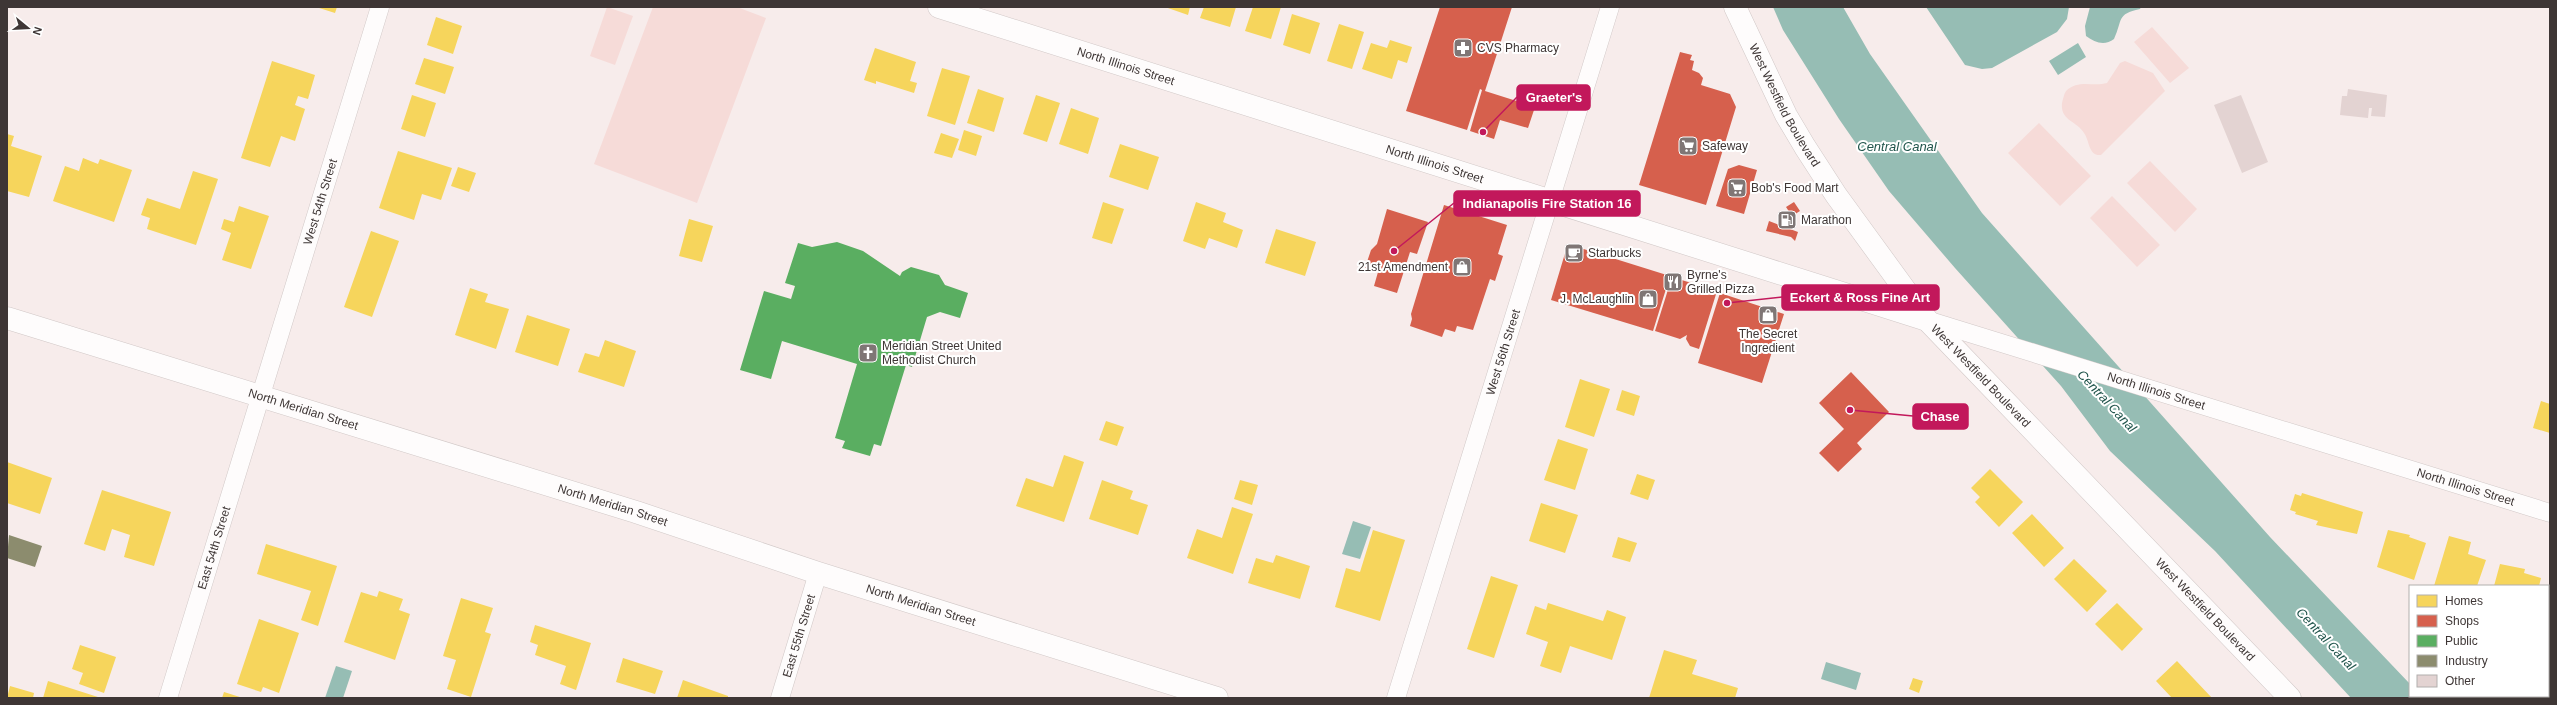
<svg xmlns="http://www.w3.org/2000/svg" width="2557" height="705" font-family="Arial,sans-serif">
<style>
.green{fill:#f6dbd8}
.water{fill:#96bdb4}
.homes{fill:#f6d55c}
.shops{fill:#d6604d}
.public{fill:#5aae61}
.industry{fill:#8c8c6e}
.building{fill:#e3d3d2}
.lines{fill:none;stroke-linecap:round;stroke-linejoin:round}
.street-casing{stroke:#d1c8c7;stroke-width:19}
.secondary-casing{stroke:#d1c8c7;stroke-width:23}
.primary-casing{stroke:#d1c8c7;stroke-width:23}
.street{stroke:#fefcfc;stroke-width:18}
.secondary{stroke:#fefcfc;stroke-width:22}
.primary{stroke:#fefcfc;stroke-width:22}
.labels{text-anchor:middle;dominant-baseline:central;stroke-width:4;stroke-linejoin:round;paint-order:stroke}
.poi-label{font-size:12px;fill:#3e3635;stroke:#fff;text-anchor:start}
.street-label{font-size:12px;fill:#3e3635;stroke:#fff}
.water-label{font-size:13px;font-style:italic;fill:#21554c;stroke:#fff}
.leader{fill:none;stroke:#c2185b;stroke-width:1.5}
.callout-dot{fill:#c2185b;stroke:#fff;stroke-width:1.5}
.callout{fill:#c2185b;stroke:#c2185b;stroke-width:1.5}
.callout-label{font-size:13px;text-anchor:middle;font-weight:bold;fill:#fff}
</style>
<rect width="100%" height="100%" fill="#f7eceb"/>
<!-- green -->
<path class="green" d="M607,7L633,16L615,65L590,56Z
M653,7H737L766,18L697,203L594,164Z
M2152,27L2189,68L2170,83L2134,42Z
M2125,61L2153,73L2165,91L2101,155C2088,156 2090,141 2084,133C2077,121 2060,121 2062,103C2063,99 2064,94 2066,91C2078,79 2093,87 2107,83L2120,63Z
M2039,123L2091,176L2060,206L2008,153Z
M2150,161L2197,209L2175,232L2127,183Z
M2112,196L2160,245L2137,267L2090,218Z"/>
<!-- water -->
<path class="water" d="M1773,7H1843L1870,54L1982,213L2270,537L2410,684V696L2423,698H2351L2215,551L2110,451L2061,386L1955,268L1889,191L1839,119L1783,30Z
M1926,7H2069L2067,19L2057,32L1992,68L1982,69L1965,65Z
M2090,7H2141L2140,9C2116,14 2123,20 2114,39C2105,46 2095,43 2086,36L2085,26Z
M2078,43L2086,57L2058,75L2049,61Z
M1353,521L1371,527L1360,559L1342,554Z
M1826,662L1861,673L1856,690L1821,679Z
M336,666L352,671L343,698H325Z"/>
<!-- homes -->
<path class="homes" d="M316,7H337L335,13Z
M1165,7H1190L1188,15Z
M1204,7H1236L1230,27L1200,18Z
M1253,7H1281L1271,39L1245,31Z
M1292,14L1320,23L1310,54L1283,45Z
M436,17L462,26L453,54L427,45Z
M1339,24L1364,32L1352,69L1327,61Z
M1390,40L1412,47L1407,63L1398,60L1392,79L1362,69L1371,43L1387,48Z
M875,48L916,62L910,81L917,83L914,93L876,81V84L864,80Z
M424,58L454,67L445,94L415,84Z
M272,61L315,75L308,99L298,96L295,105L305,109L295,141L281,136L270,167L241,158Z
M942,68L970,76L955,125L927,116Z
M978,89L1004,98L994,132L967,123Z
M412,95L436,103L425,137L401,129Z
M1036,95L1060,103L1047,142L1023,134Z
M1071,108L1099,118L1088,154L1059,144Z
M964,130L982,136L976,156L958,150Z
M941,133L959,139L952,158L934,153Z
M7,134L14,136L11,146L42,156L29,197L7,191Z
M1120,144L1159,157L1148,190L1109,177Z
M398,151L452,168L441,200L422,194L414,220L379,208Z
M83,158L98,164L100,159L132,170L114,222L53,201L65,166L79,171Z
M458,167L476,173L469,192L451,186Z
M193,171L218,179L196,245L147,229L150,218L141,215L147,198L180,209Z
M1103,202L1124,209L1112,244L1092,238Z
M1196,202L1226,213L1223,222L1243,230L1237,248L1209,238L1205,249L1183,241Z
M239,206L269,216L251,269L222,260L231,233L221,229L224,219L234,222Z
M689,219L713,226L702,262L679,256Z
M1276,229L1316,242L1305,276L1265,263Z
M371,231L399,241L372,317L344,307Z
M470,288L488,294L485,302L509,309L496,349L455,335Z
M527,315L570,329L558,366L515,352Z
M605,340L636,351L624,387L578,372L585,353L599,357Z
M1580,379L1610,389L1594,437L1565,427Z
M1622,390L1640,396L1634,416L1616,410Z
M2541,401L2550,404V433L2533,428Z
M1106,421L1124,427L1117,446L1099,440Z
M1558,439L1588,449L1575,490L1544,480Z
M1064,455L1084,462L1064,522L1016,506L1026,478L1053,487Z
M7,462L52,478L40,514L7,503Z
M1990,469L2023,502L1999,527L1975,502L1980,497L1971,488Z
M1637,474L1655,480L1648,500L1630,494Z
M1102,480L1133,491L1130,499L1148,505L1138,535L1089,519Z
M1240,480L1258,485L1252,505L1234,499Z
M102,490L171,512L154,566L124,557L130,535L112,529L105,551L84,544Z
M2302,493L2363,512L2357,534L2316,525L2318,521L2295,514L2296,512L2290,510L2295,494L2301,496Z
M1541,503L1578,515L1565,553L1529,541Z
M1232,507L1253,514L1233,574L1187,558L1197,529L1222,538Z
M2032,514L2064,548L2044,567L2012,533Z
M1373,530L1405,540L1380,621L1335,607L1346,568L1360,572Z
M2388,530L2410,535L2409,537L2426,543L2414,580L2377,567Z
M2449,536L2471,542L2468,554L2486,560L2477,586H2434Z
M1618,537L1637,543L1630,562L1612,557Z
M266,544L337,566L318,626L301,620L311,591L257,574Z
M1276,555L1310,566L1300,599L1248,583L1256,558L1273,563Z
M2074,559L2107,591L2087,612L2054,579Z
M2500,564L2525,569L2524,573L2541,578L2539,586H2494Z
M1491,576L1518,585L1494,658L1467,649Z
M379,591L403,599L399,610L410,614L395,660L344,642L361,592L377,597Z
M461,598L493,608L485,632L491,634L471,697L447,689L456,660L443,656Z
M1548,603L1603,621L1607,610L1626,617L1612,660L1570,646L1561,673L1540,666L1548,642L1526,634L1535,606L1546,610Z
M2117,603L2143,629L2122,651L2095,624Z
M259,619L299,633L279,693L263,687L261,692L237,684Z
M535,625L591,643L576,690L560,684L566,666L535,655L538,645L530,642Z
M80,645L116,657L104,693L79,684L83,673L72,669Z
M1664,650L1697,660L1692,674L1738,688L1735,698H1649Z
M623,658L663,671L655,694L616,682Z
M2177,661L2212,698H2172L2156,681Z
M1913,678L1923,681L1919,693L1909,689Z
M683,680L728,696V698H677Z
M48,681L101,698H43Z
M10,686L34,693L33,698H7Z
M224,692L243,698H222Z"/>
<!-- shops -->
<path class="shops" d="M1440,7H1512L1485,91L1535,107L1528,128L1500,120L1494,139L1470,131L1482,90L1480,89L1467,130L1406,111Z
M1680,52L1692,55L1690,60L1694,61L1692,70L1699,73L1703,78L1701,85L1730,94L1736,107L1706,205L1639,185Z
M1739,165L1757,170L1744,214L1716,206L1728,169Z
M1794,202L1800,211L1792,216L1786,207Z
M1444,205L1507,225L1498,254L1503,256L1495,281L1490,279L1473,330L1457,326L1455,332L1445,329L1442,337L1410,326L1412,319L1411,314Z
M1387,209L1428,222L1417,254L1410,252L1397,293L1374,286L1378,272L1365,268L1371,250L1377,244Z
M1769,221L1798,232L1795,241L1791,237L1766,231Z
M1574,246L1670,276L1653,331L1551,300L1566,250Z
M1672,277L1717,291L1699,349L1690,346L1686,339L1687,335L1680,339L1655,331Z
M1720,293L1784,314L1762,383L1698,363Z
M1851,372L1889,412L1857,443L1862,449L1838,472L1819,453L1844,429L1819,403Z"/>
<!-- public -->
<path class="public" d="M837,242L863,251L900,276L902,272L911,267L939,275L945,285L968,293L960,318L940,312L927,317L912,367L906,365L881,446L874,444L870,456L842,448L845,441L835,438L857,364L782,341L771,379L740,370L764,291L791,299L795,286L785,283L798,243L812,247Z"/>
<!-- industry -->
<path class="industry" d="M9,535L42,546L35,567L7,558Z"/>
<!-- building -->
<path class="building" d="M2348,89L2387,95L2385,117L2371,116L2372,108H2369L2368,118L2340,115L2342,96H2347Z
M2241,95L2268,162L2242,173L2214,105Z"/>
<g class="lines">
<defs>
<g id="street">
<path id="s1" d="M1927,320L2550,513"/>
<path d="M2550,637V660"/>
<path id="s2" d="M168,698L380,7"/>
<path id="s3" d="M780,698L818,573"/>
<path id="s4" d="M1396,698L1610,7"/>
</g>
<g id="secondary">
<path id="s5" d="M939,7L1927,320"/>
<path id="s6" d="M1735,7L1786,115L1805,147L1836,195L1927,320L2290,698"/>
</g>
<g id="primary">
<path id="s7" d="M7,318L636,512L818,573L1217,698"/>
</g>
</defs>
<!-- street casing -->
<use href="#street" class="street-casing"/>
<!-- secondary casing -->
<use href="#secondary" class="secondary-casing"/>
<!-- primary casing -->
<use href="#primary" class="primary-casing"/>
<!-- street -->
<use href="#street" class="street"/>
<!-- secondary -->
<use href="#secondary" class="secondary"/>
<!-- primary -->
<use href="#primary" class="primary"/>
</g>
<!-- icons -->
<defs>
<symbol id="pharmacy-square" viewBox="-11 -11 22 22"><rect x="-9" y="-9" width="18" height="18" rx="4" fill="#7f7675" stroke="#fff"/><path d="M-2-6h4v4h4v4h-4v4h-4v-4h-4v-4h4Z" fill="#fff"/></symbol>
<symbol id="supermarket-square" viewBox="-11 -11 22 22"><rect x="-9" y="-9" width="18" height="18" rx="4" fill="#7f7675" stroke="#fff"/><path d="M-6-5.5h2.5l.6 2H6L4.5 2H-2.5L-4.4-4H-6ZM-1.5 3.2a1.3 1.3 0 1 0 .1 0ZM3 3.2a1.3 1.3 0 1 0 .1 0Z" fill="#fff"/></symbol>
<symbol id="fuel-square" viewBox="-11 -11 22 22"><rect x="-9" y="-9" width="18" height="18" rx="4" fill="#7f7675" stroke="#fff"/><path d="M-5.5-6h7V0h2V4h1.3V-2.5L3-4.5l.8-.8L6-3V5H2.5V1h-1V6h-7ZM-4.2-4.7v3.2H.2V-4.7Z" fill="#fff"/></symbol>
<symbol id="cafe-square" viewBox="-11 -11 22 22"><rect x="-9" y="-9" width="18" height="18" rx="4" fill="#7f7675" stroke="#fff"/><path d="M-5.5-4.5H6V0H3Q3 3.5 0 3.5H-2.5Q-5.5 3.5-5.5 0ZM3-3.2v2h1.7v-2ZM-6 4.5H4V6H-6Z" fill="#fff"/></symbol>
<symbol id="shop-square" viewBox="-11 -11 22 22"><rect x="-9" y="-9" width="18" height="18" rx="4" fill="#7f7675" stroke="#fff"/><path d="M-5-2.5h2.3a2.7 3.5 0 0 1 5.4 0H5L5.5 6h-11ZM-1.5-2.5h3a1.5 2.3 0 0 0-3 0Z" fill="#fff"/></symbol>
<symbol id="restaurant-square" viewBox="-11 -11 22 22"><rect x="-9" y="-9" width="18" height="18" rx="4" fill="#7f7675" stroke="#fff"/><path d="M-5-6h1v4h1v-4h1v4h1v-4h1v5L-1.5 .5V6h-2V.5L-5-1ZM5-6V6H3V1.5H1.5Q1.5-4 5-6Z" fill="#fff"/></symbol>
<symbol id="church-square" viewBox="-11 -11 22 22"><rect x="-9" y="-9" width="18" height="18" rx="4" fill="#7f7675" stroke="#fff"/><path d="M-1.2-6h2.4v3.5h3.3v2.4h-3.3V6h-2.4V-.1h-3.3v-2.4h3.3Z" fill="#fff"/></symbol>
</defs>
<g fill-rule="evenodd">
<use href="#pharmacy-square" x="1452" y="37" width="22" height="22"/>
<use href="#supermarket-square" x="1677" y="135" width="22" height="22"/>
<use href="#supermarket-square" x="1726" y="177" width="22" height="22"/>
<use href="#fuel-square" x="1776" y="209" width="22" height="22"/>
<use href="#cafe-square" x="1563" y="242" width="22" height="22"/>
<use href="#shop-square" x="1451" y="256" width="22" height="22"/>
<use href="#restaurant-square" x="1662" y="271" width="22" height="22"/>
<use href="#shop-square" x="1637" y="288" width="22" height="22"/>
<use href="#shop-square" x="1757" y="304" width="22" height="22"/>
<use href="#church-square" x="857" y="342" width="22" height="22"/>
</g>
<g class="labels">
<!-- poi labels -->
<g class="poi-label">
<text x="1477" y="48">CVS Pharmacy</text>
<text x="1702" y="146">Safeway</text>
<text x="1751" y="188">Bob's Food Mart</text>
<text x="1801" y="220">Marathon</text>
<text x="1588" y="253">Starbucks</text>
<text x="1448" y="267" text-anchor="end">21st Amendment</text>
<text x="1687" y="275">Byrne's<tspan x="1687" dy="14">Grilled Pizza</tspan></text>
<text x="1634" y="299" text-anchor="end">J. McLaughlin</text>
<text x="1768" y="334" text-anchor="middle">The Secret<tspan x="1768" dy="14">Ingredient</tspan></text>
<text x="882" y="346">Meridian Street United<tspan x="882" dy="14">Methodist Church</tspan></text>
</g>
<!-- street labels -->
<g class="street-label">
<text stroke="none"><textPath href="#s5" startOffset="196">North Illinois Street</textPath></text>
<text stroke="none"><textPath href="#s6" startOffset="110">West Westfield Boulevard</textPath></text>
<text stroke="none"><textPath href="#s5" startOffset="520">North Illinois Street</textPath></text>
<text stroke="none"><textPath href="#s2" startOffset="519">West 54th Street</textPath></text>
<text stroke="none"><textPath href="#s4" startOffset="362">West 56th Street</textPath></text>
<text stroke="none"><textPath href="#s6" startOffset="446">West Westfield Boulevard</textPath></text>
<text stroke="none"><textPath href="#s1" startOffset="240">North Illinois Street</textPath></text>
<text stroke="none"><textPath href="#s7" startOffset="310">North Meridian Street</textPath></text>
<text stroke="none"><textPath href="#s1" startOffset="564">North Illinois Street</textPath></text>
<text stroke="none"><textPath href="#s7" startOffset="634">North Meridian Street</textPath></text>
<text stroke="none"><textPath href="#s2" startOffset="157">East 54th Street</textPath></text>
<text stroke="none"><textPath href="#s7" startOffset="958">North Meridian Street</textPath></text>
<text stroke="none"><textPath href="#s6" startOffset="770">West Westfield Boulevard</textPath></text>
<text stroke="none"><textPath href="#s3" startOffset="65">East 55th Street</textPath></text>
</g>
<!-- water labels -->
<g class="water-label">
<text x="1897" y="146">Central Canal</text>
<text transform="translate(2107 401) rotate(47)">Central Canal</text>
<text transform="translate(2326 639) rotate(47)">Central Canal</text>
</g>
</g>
<!-- callouts -->
<path class="leader" d="M1483 132L1517 97M1394 251L1454 203M1727 303L1782 297M1850 410L1913 416"/>
<g class="callout-dot">
<circle cx="1483" cy="132" r="4"/>
<circle cx="1394" cy="251" r="4"/>
<circle cx="1727" cy="303" r="4"/>
<circle cx="1850" cy="410" r="4"/>
</g>
<g class="callout">
<rect x="1517" y="85" width="73" height="25" rx="4"/>
<rect x="1454" y="191" width="186" height="25" rx="4"/>
<rect x="1782" y="285" width="157" height="25" rx="4"/>
<rect x="1913" y="404" width="55" height="25" rx="4"/>
</g>
<g class="callout-label">
<text x="1554" y="102">Graeter's</text>
<text x="1547" y="208">Indianapolis Fire Station 16</text>
<text x="1860" y="302">Eckert &amp; Ross Fine Art</text>
<text x="1940" y="421">Chase</text>
</g>
<!-- border -->
<rect width="2557" height="705" fill="none" stroke="#3e3635" stroke-width="16"/>
<!-- legend -->
<rect x="2409" y="585" width="140" height="112" fill="#ffffff" stroke="#b2afae"/>
<rect x="2417" y="595" width="20" height="12" fill="#f6d55c" stroke="#b2afae"/>
<text x="2445" y="605" font-size="12" fill="#3e3635">Homes</text>
<rect x="2417" y="615" width="20" height="12" fill="#d6604d" stroke="#b2afae"/>
<text x="2445" y="625" font-size="12" fill="#3e3635">Shops</text>
<rect x="2417" y="635" width="20" height="12" fill="#5aae61" stroke="#b2afae"/>
<text x="2445" y="645" font-size="12" fill="#3e3635">Public</text>
<rect x="2417" y="655" width="20" height="12" fill="#8c8c6e" stroke="#b2afae"/>
<text x="2445" y="665" font-size="12" fill="#3e3635">Industry</text>
<rect x="2417" y="675" width="20" height="12" fill="#e3d3d2" stroke="#b2afae"/>
<text x="2445" y="685" font-size="12" fill="#3e3635">Other</text>
<!-- north arrow -->
<g transform="translate(28 28) rotate(108)" stroke="#ffffff" stroke-width="3" paint-order="stroke">
<path d="M0-3L7 15L0 10L-7 15Z" fill="#3e3635"/>
<text y="-6" font-size="11" font-weight="bold" text-anchor="middle" fill="#3e3635">N</text>
</g>
</svg>
